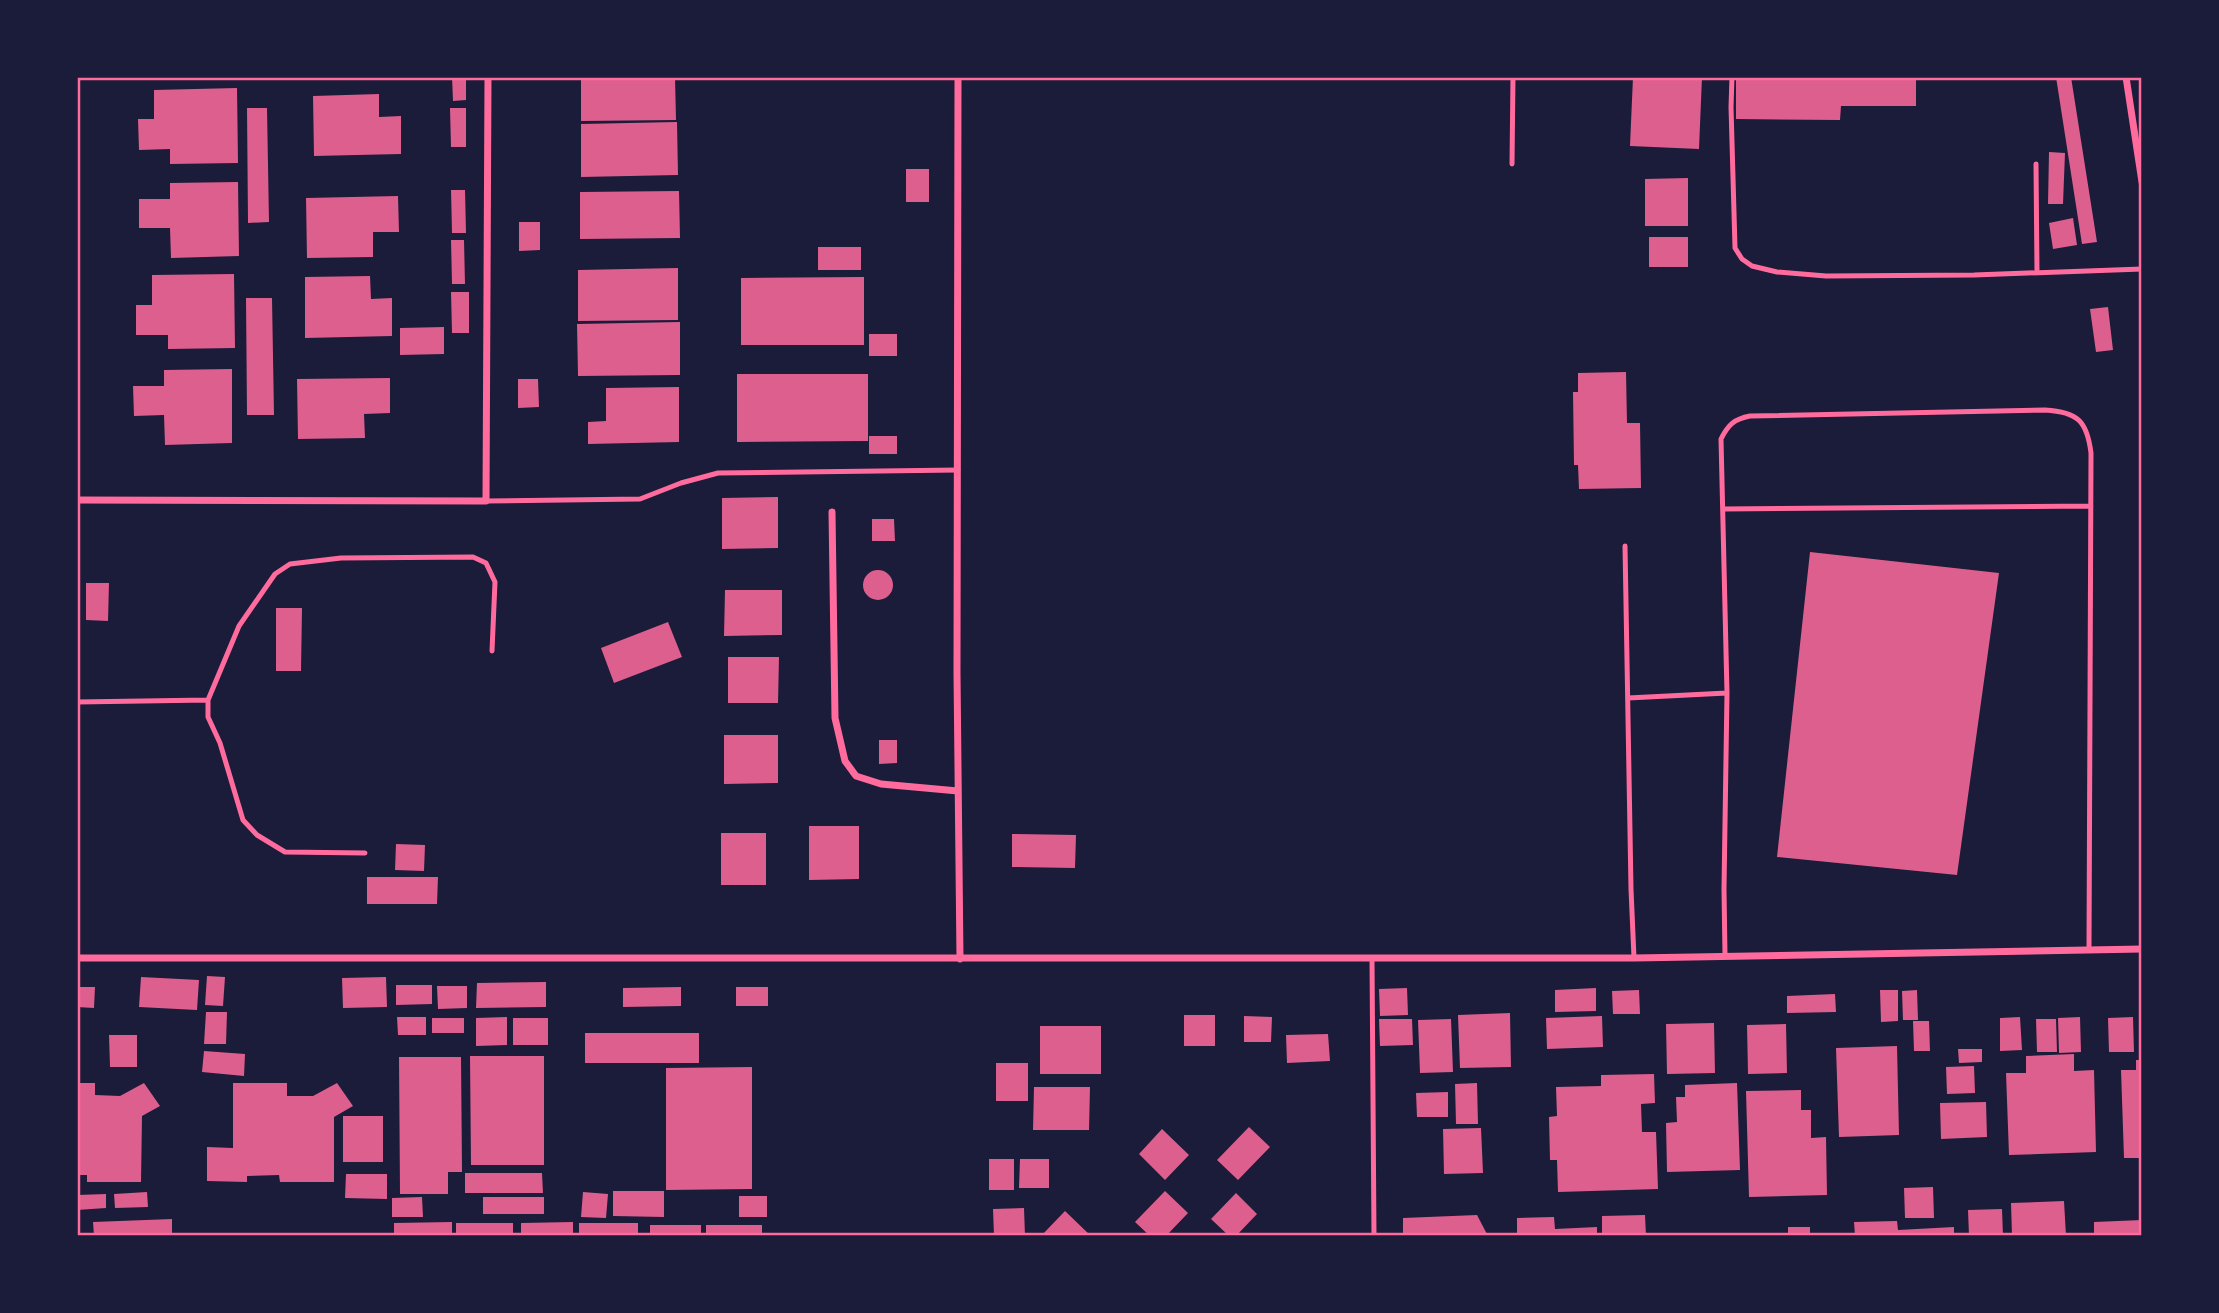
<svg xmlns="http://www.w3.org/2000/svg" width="2219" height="1313" font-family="Barlow,sans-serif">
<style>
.building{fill:#dd5f8e}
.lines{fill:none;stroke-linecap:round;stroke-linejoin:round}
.service{stroke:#ff6b9d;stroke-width:5}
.minor{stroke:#ff6b9d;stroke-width:7}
.neatline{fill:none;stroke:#ff6b9d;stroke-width:2.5}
</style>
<rect width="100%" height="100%" fill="#1b1b3a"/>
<!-- building -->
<path class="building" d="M452,77H466V100L453,101Z
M581,77H675L676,120L581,121Z
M1633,77H1702L1699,149L1630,146Z
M1736,77H1916V106H1841L1840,120L1736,119Z
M2056,77H2071L2097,242L2082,244Z
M237,88L238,163L170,164V149L139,150L138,119H154V90Z
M379,94V117L401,116V154L314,156L313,96Z
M247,108H267L269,222L248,223Z
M450,108H466V147H451Z
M677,122L678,175L581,177V124Z
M2049,152L2065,153L2063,204H2048Z
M906,169H929V202H906Z
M1688,178V226H1645V179Z
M238,182L239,256L171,258L170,228H139V199H170V183Z
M451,190H465L466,233H452Z
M679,191L680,238L580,239V192Z
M398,196L399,232H373V257L307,258L306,198Z
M2073,218L2077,245L2053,249L2049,223Z
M519,222H540V250L519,251Z
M1649,237H1688V267H1649Z
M451,240H464L465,284H452Z
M818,247H861V270H818Z
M678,268V320L578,321V270Z
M234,274L235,348L168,349V335H136V305H152V275Z
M370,276L371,299L392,298V336L305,338V277Z
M864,277V345H741V278Z
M451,292H469V333H452Z
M246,298H272L274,415H247Z
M2108,307L2113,350L2096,352L2090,309Z
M680,322V375L578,376L577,324Z
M444,327V354L400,355V328Z
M869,334H897V356H869Z
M232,369V443L165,445L164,415L134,416L133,386H164V370Z
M1626,372L1627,423H1640L1641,488L1579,489L1578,465H1574L1573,392H1578V373Z
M737,374H868V441L737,442Z
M390,378V413L364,414L365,438L298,439L297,379Z
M518,379H538L539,407L518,408Z
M679,387V442L588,444V422L606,421V388Z
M869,436H897V454H869Z
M778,497V548L722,549V498Z
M872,519H894L895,541H872Z
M1810,552L1999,573L1957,875L1777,857Z
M863 585a15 15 0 1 1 30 0a15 15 0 1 1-30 0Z
M86,583H109L108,621L86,620Z
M725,590H782V635L724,636Z
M276,608H302L301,671H276Z
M668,622L682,657L614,683L601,648Z
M728,657H779L778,703H728Z
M724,735H778V783L724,784Z
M879,740H897V763L879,764Z
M809,826H859V879L809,880Z
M721,833H766V885H721Z
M1012,834L1076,835L1075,868L1012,867Z
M396,844L425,845L424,871L395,870Z
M367,877H438L437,904H367Z
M207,976L225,977L223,1006L205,1005Z
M141,977L199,980L197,1010L139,1007Z
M386,977L387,1007L343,1008L342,978Z
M546,982V1007L476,1008L477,983Z
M396,985H432V1004L396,1005Z
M437,986H467V1008L438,1009Z
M77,987H95L94,1008L77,1007Z
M681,987V1006L623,1007V988Z
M736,987H768V1006H736Z
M1407,988L1408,1015L1380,1016L1379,989Z
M1596,988V1011L1555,1012V990Z
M1639,990L1640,1014H1613L1612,991Z
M1880,990H1898V1021L1881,1022Z
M1917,990L1918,1020H1903L1902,991Z
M1835,994L1836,1012L1787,1013V996Z
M206,1012H227L226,1044H204Z
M1510,1013L1511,1067L1460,1068L1458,1015Z
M1184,1015H1215V1046H1184Z
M1244,1016L1272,1017L1271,1042H1244Z
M1602,1016L1603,1047L1547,1049L1546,1018Z
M397,1017H426V1035H398Z
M507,1017V1045L476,1046V1018Z
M2020,1017L2022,1050L2000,1051V1018Z
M2080,1017L2081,1052L2059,1053L2058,1018Z
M2133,1017L2134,1052H2109L2108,1018Z
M432,1018H464V1033H432Z
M513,1018H548V1045H513Z
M1379,1019H1412L1413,1045L1380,1046Z
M1451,1019L1453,1072L1420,1073L1418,1020Z
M2036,1019H2056L2057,1052H2037Z
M1913,1021H1929L1930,1051H1914Z
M1714,1023L1715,1073L1667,1074L1666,1024Z
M1786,1024L1787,1073L1748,1074L1747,1025Z
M1040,1026H1101V1074H1040Z
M585,1033H699V1063H585Z
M1328,1034L1330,1061L1287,1063L1286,1035Z
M109,1035H137V1067H110Z
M1897,1046L1899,1135L1839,1137L1836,1048Z
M1958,1049H1982V1062L1959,1063Z
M204,1051L245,1054L244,1076L202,1072Z
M2074,1054V1071L2094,1070L2096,1152L2009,1155L2006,1073H2026V1056Z
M470,1056H544V1165H471Z
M399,1057H461L462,1172H448V1194H400Z
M2136,1060H2142V1158H2124L2121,1070H2136Z
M996,1063H1028V1101H996Z
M1974,1066L1975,1093L1947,1094L1946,1067Z
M752,1067V1189L666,1190V1068Z
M1654,1074L1655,1103L1641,1104L1642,1132H1656L1658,1189L1558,1192L1557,1160H1550L1549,1117L1557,1116L1556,1087L1601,1086V1075Z
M77,1083H95V1095L120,1096L144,1083L160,1106L142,1116L141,1182H87V1175H77Z
M233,1083H287V1096H313L337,1083L353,1106L334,1117V1182H280L279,1175L247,1176V1182L207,1181V1147L233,1148Z
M1477,1083L1478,1124H1456L1455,1084Z
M1737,1083L1740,1170L1667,1172L1666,1123L1677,1122L1676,1097H1685V1085Z
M1034,1087H1090L1089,1130H1033Z
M1801,1090V1110H1811V1138L1826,1137L1827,1195L1749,1197L1746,1091Z
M1448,1092V1117H1417L1416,1093Z
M1986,1102L1987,1137L1941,1139L1940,1103Z
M343,1116H383V1162H343Z
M1249,1127L1270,1147L1238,1180L1217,1160Z
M1481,1128L1483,1173L1444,1174L1443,1129Z
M1162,1129L1189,1155L1165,1180L1139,1154Z
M989,1159H1014V1190H989Z
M1020,1159H1049V1188H1019Z
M465,1173H542L543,1193H465Z
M346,1174H387V1199L345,1198Z
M1933,1187L1934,1218H1905L1904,1188Z
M613,1191H664V1217L613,1216Z
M1165,1191L1188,1213L1166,1236H1150L1135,1222Z
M147,1192L148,1207L115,1208L114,1194Z
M583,1192L608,1194L606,1218L581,1217Z
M1236,1193L1257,1214L1236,1236H1229L1211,1219Z
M106,1194V1208L77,1210V1195Z
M739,1196H767V1217H739Z
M422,1197L423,1217H392V1198Z
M483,1197H544V1214H483Z
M2064,1201L2066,1236H2012L2011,1203Z
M1024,1208L1025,1236H994L993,1209Z
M2002,1209L2003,1236H1969L1968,1210Z
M1065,1211L1091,1236H1041Z
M1477,1215L1488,1236H1403V1218Z
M1645,1215L1646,1236H1602V1216Z
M1554,1217L1555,1229L1597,1227V1236H1517V1218Z
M172,1219V1236H94L93,1222Z
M2142,1220V1236H2094V1222Z
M1897,1221L1898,1230L1954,1227V1236H1855L1854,1222Z
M452,1222V1236H394V1223Z
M573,1222V1236H521V1223Z
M456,1223H513V1236H456Z
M579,1223H638V1236H579Z
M650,1225H701V1236H650Z
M706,1225H762V1236H706Z
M1788,1227H1810V1236H1788Z
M333,1233H364V1236H333Z"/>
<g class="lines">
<!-- service -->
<path class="service" d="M1732,77L1731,107L1735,248L1742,259L1752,266L1777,272L1826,276L1974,275L2142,269
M1512,164L1513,77
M2036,164L2037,273
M486,501L640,499L681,483L718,473L958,470
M1723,509L2091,506
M1625,546L1631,889L1634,958
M1628,698L1727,693
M208,700L239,626L275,574L290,564L341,558L473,557L486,563L495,582L492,651
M77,702L208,700V717L220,743L243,820L257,835L285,852L365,853
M1725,956L1724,889L1727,693L1721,439C1728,425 1734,419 1750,416L2045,410C2078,412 2087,421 2091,453L2089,950
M1372,959L1374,1236"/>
<!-- minor -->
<path class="minor" d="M958,77L957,673L960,959
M2126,77L2142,182
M77,500L486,501L488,77
M832,512L835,718L845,761L856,776L881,784L958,791
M77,958H1634L2142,949"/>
</g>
<!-- border -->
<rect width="2219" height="1313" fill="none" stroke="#1b1b3a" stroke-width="158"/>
<rect x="79" y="79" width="2061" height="1155" class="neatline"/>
</svg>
